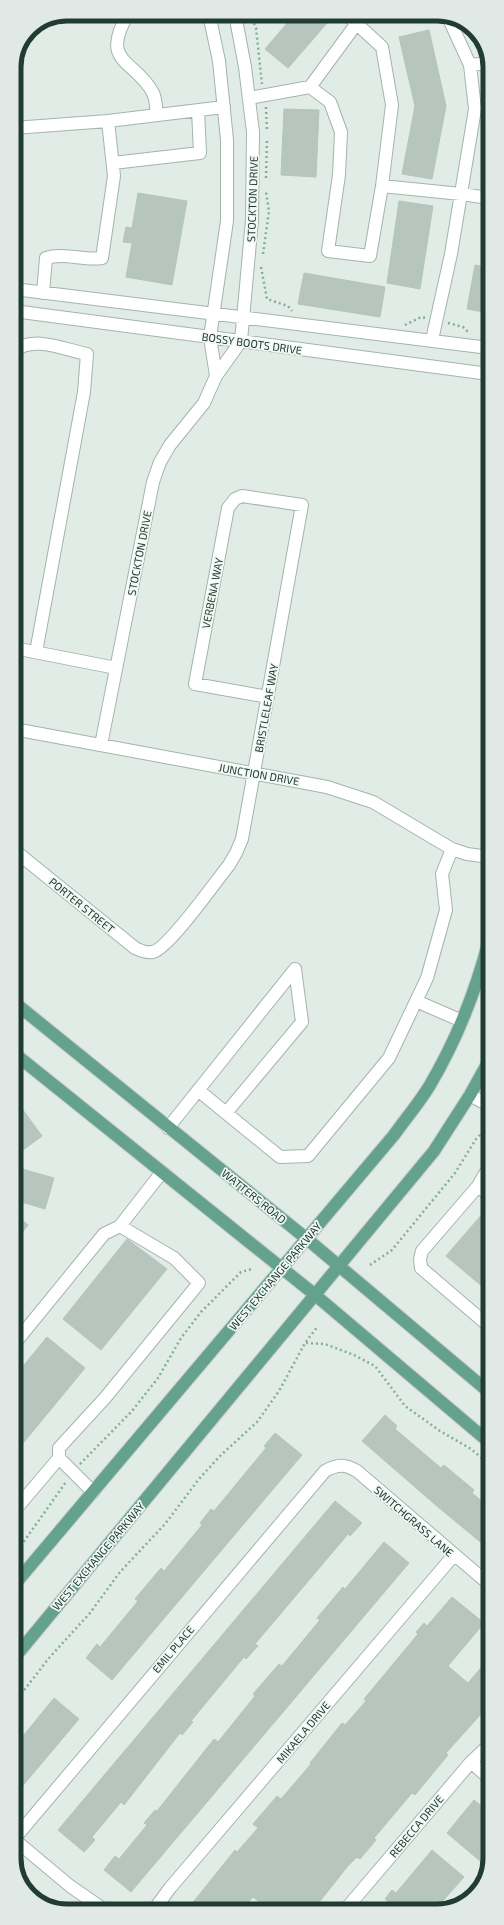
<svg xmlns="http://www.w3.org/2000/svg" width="504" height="1925" font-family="'Exo 2',sans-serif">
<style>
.built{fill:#cfdbd5}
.building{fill:#b6c6bf;stroke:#b3c5bc}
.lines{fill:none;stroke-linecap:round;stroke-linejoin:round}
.minor-casing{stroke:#a4b4ad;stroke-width:14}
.major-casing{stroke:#c1c8c6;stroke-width:14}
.path{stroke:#81af9e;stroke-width:2.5;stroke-dasharray:2 3;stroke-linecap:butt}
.minor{stroke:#fff;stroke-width:12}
.major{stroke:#65a28e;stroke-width:12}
.labels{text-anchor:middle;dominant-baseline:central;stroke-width:3.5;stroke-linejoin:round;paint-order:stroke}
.street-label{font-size:11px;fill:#213c33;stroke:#f1f8f4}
.rim{fill:none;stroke:#213c33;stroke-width:5}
</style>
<rect width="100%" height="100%" fill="#e1ece6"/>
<!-- built -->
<path class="built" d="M468,26L472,27L489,57V68L483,67Z"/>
<!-- building -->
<path class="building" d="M295,14H335L288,68L265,49Z
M429,30L446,106L432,179L402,174L415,106L399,37Z
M284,109L319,110L316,177L281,175Z
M138,193L187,201L172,285L126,277L132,243L123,242L126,227L132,228Z
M399,201L433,206L420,289L387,283Z
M475,265L489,268V313L467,309Z
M304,273L385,287L380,317L298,304Z
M23,1110L42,1136L15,1156V1116Z
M15,1167L54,1178L45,1209L15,1200Z
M490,1205V1293L446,1256Z
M15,1214L28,1225L15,1242Z
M127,1239L167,1269L101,1350L63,1319Z
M47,1337L85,1368L15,1453V1376Z
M385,1415L397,1426L395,1429L441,1468L444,1465L474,1490L472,1493L490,1508V1550L438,1507L362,1441Z
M275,1433L302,1455L112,1680L86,1658L97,1644L100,1647L138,1601L135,1599L161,1568L164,1571L202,1525L200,1523L211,1509L214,1511L266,1448L264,1446Z
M335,1501L362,1523L350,1536L348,1534L255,1644L258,1646L246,1659L244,1657L191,1721L193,1722L182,1735L180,1733L124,1805L121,1802L92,1837L95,1840L84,1852L58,1830Z
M384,1542L409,1563L131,1892L104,1870L115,1856L119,1859L147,1825L144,1823L155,1810L157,1811L214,1739L218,1742L255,1696L253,1694L279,1664L282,1666L320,1620L317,1618L343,1587L345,1589Z
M452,1597L484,1623L448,1666L468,1683L490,1657V1704L446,1753L448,1755L415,1795L412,1793L374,1838L376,1840L360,1859L357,1857L347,1867L313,1910H269L253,1897L242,1910L186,1911L235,1850L237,1852L258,1828L253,1824L277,1796L281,1799L311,1764L310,1763L342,1723L345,1725L366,1701L364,1699L418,1634L416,1632L424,1623L427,1626Z
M54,1698L79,1719L15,1795V1746Z
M474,1800L490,1813V1858L487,1867L447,1833Z
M432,1850L464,1877L435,1910H382L389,1902L385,1899L392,1890L396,1893Z"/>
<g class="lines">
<defs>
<path id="minor" d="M128,14C99,64 135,59 153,93C156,99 156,108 157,115
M209,14L219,61L227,140V221L210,337L216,376L241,341L252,220L253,132L245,67L235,14
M470,65L489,63
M310,87L330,102L341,132L339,175L328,251L370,256L382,186L392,105L382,47L346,14
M249,98L310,87L357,23
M14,128L108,121
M113,163L200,153L198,110
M382,186L461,194L489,198
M14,289L489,348
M43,293L46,258C64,252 84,261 102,258L114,176L108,121L224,107
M14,311L489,374
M432,340L451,254L475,109L470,65L448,17
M14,352C31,334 66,350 87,354L84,392L36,652
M14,648L116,668
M14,729L327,787L373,802L452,849L467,854L489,857
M101,745L153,482L160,462L170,445L204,403L216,376
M14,850L135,948C141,951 147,953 153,952C169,948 216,881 229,865L236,853L242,839L302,505L242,496L235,499L228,508L195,684L268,697
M14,867L23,857
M416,1001L462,1021
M470,1095L490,1106
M226,1113L280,1157L308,1156L389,1058L427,978L446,910L442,874L452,849
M168,1128L295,969L302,1022L226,1113L198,1090
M490,1165L478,1186L422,1251L420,1259L421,1268L490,1327
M478,1186L490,1196
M120,1226L162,1172
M15,1343L104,1234L120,1226L174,1258L199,1283L105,1398L59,1448V1458L15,1510
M59,1458L93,1492
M471,1762L490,1779
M15,1838L325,1471C338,1464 345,1464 357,1471L490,1585
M15,1840L70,1886L106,1911
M345,1910L471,1762L490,1744
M153,1911L170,1888L454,1555"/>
<path id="major" d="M15,1003L307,1239L490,1393
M15,1054L314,1294L490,1443
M15,1584L394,1135C406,1118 420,1102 430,1085C457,1039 476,991 489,940
M15,1657L434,1151L470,1095L490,1059"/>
</defs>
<!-- minor casing -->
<use href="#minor" class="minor-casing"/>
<!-- major casing -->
<use href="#major" class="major-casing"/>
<!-- path -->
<path class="path" d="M250,14L256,28L262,84
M266,107L267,132
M266,178L267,139
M263,254L269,211L266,192
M261,267L267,299L288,306L292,311
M448,323L463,327L468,332
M405,325L421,317L426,318
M370,1265L392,1250L455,1173L476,1139L490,1125
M306,1343L325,1344L354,1355L375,1366L405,1406L440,1431L471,1449L490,1465
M80,1464L132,1411L158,1378L181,1338L201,1312L241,1272L252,1269
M15,1554L66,1482
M15,1702L49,1658L90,1613L120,1572L165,1524L199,1479L221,1455L257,1422L279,1391L305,1343L318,1326"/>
<!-- minor -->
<use href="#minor" class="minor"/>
<!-- major -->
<use href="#major" class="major"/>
</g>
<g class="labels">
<!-- street labels -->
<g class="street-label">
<text transform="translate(252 199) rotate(-88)">STOCKTON DRIVE</text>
<text transform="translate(252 343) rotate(8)">BOSSY BOOTS DRIVE</text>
<text transform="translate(139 553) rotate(-79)">STOCKTON DRIVE</text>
<text transform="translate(212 593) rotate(-79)">VERBENA WAY</text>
<text transform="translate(266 708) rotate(-80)">BRISTLELEAF WAY</text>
<text transform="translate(259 774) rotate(10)">JUNCTION DRIVE</text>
<text transform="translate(82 905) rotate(39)">PORTER STREET</text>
<text transform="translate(254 1196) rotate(39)">WATTERS ROAD</text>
<text transform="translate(275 1276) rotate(-50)">WEST EXCHANGE PARKWAY</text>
<text transform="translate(414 1521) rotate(41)">SWITCHGRASS LANE</text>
<text transform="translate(98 1556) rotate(-50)">WEST EXCHANGE PARKWAY</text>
<text transform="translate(173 1649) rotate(-50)">EMIL PLACE</text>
<text transform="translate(303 1732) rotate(-50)">MIKAELA DRIVE</text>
<text transform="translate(416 1826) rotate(-50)">REBECCA DRIVE</text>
</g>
</g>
<!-- crop -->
<path d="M0 0H504V1925H0ZM67 21H437A46 46 0 0 1 483 67V1858A46 46 0 0 1 437 1904H67A46 46 0 0 1 21 1858V67A46 46 0 0 1 67 21Z" fill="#e0e9e5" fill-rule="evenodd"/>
<path class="rim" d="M67 21H437A46 46 0 0 1 483 67V1858A46 46 0 0 1 437 1904H67A46 46 0 0 1 21 1858V67A46 46 0 0 1 67 21Z"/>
</svg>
